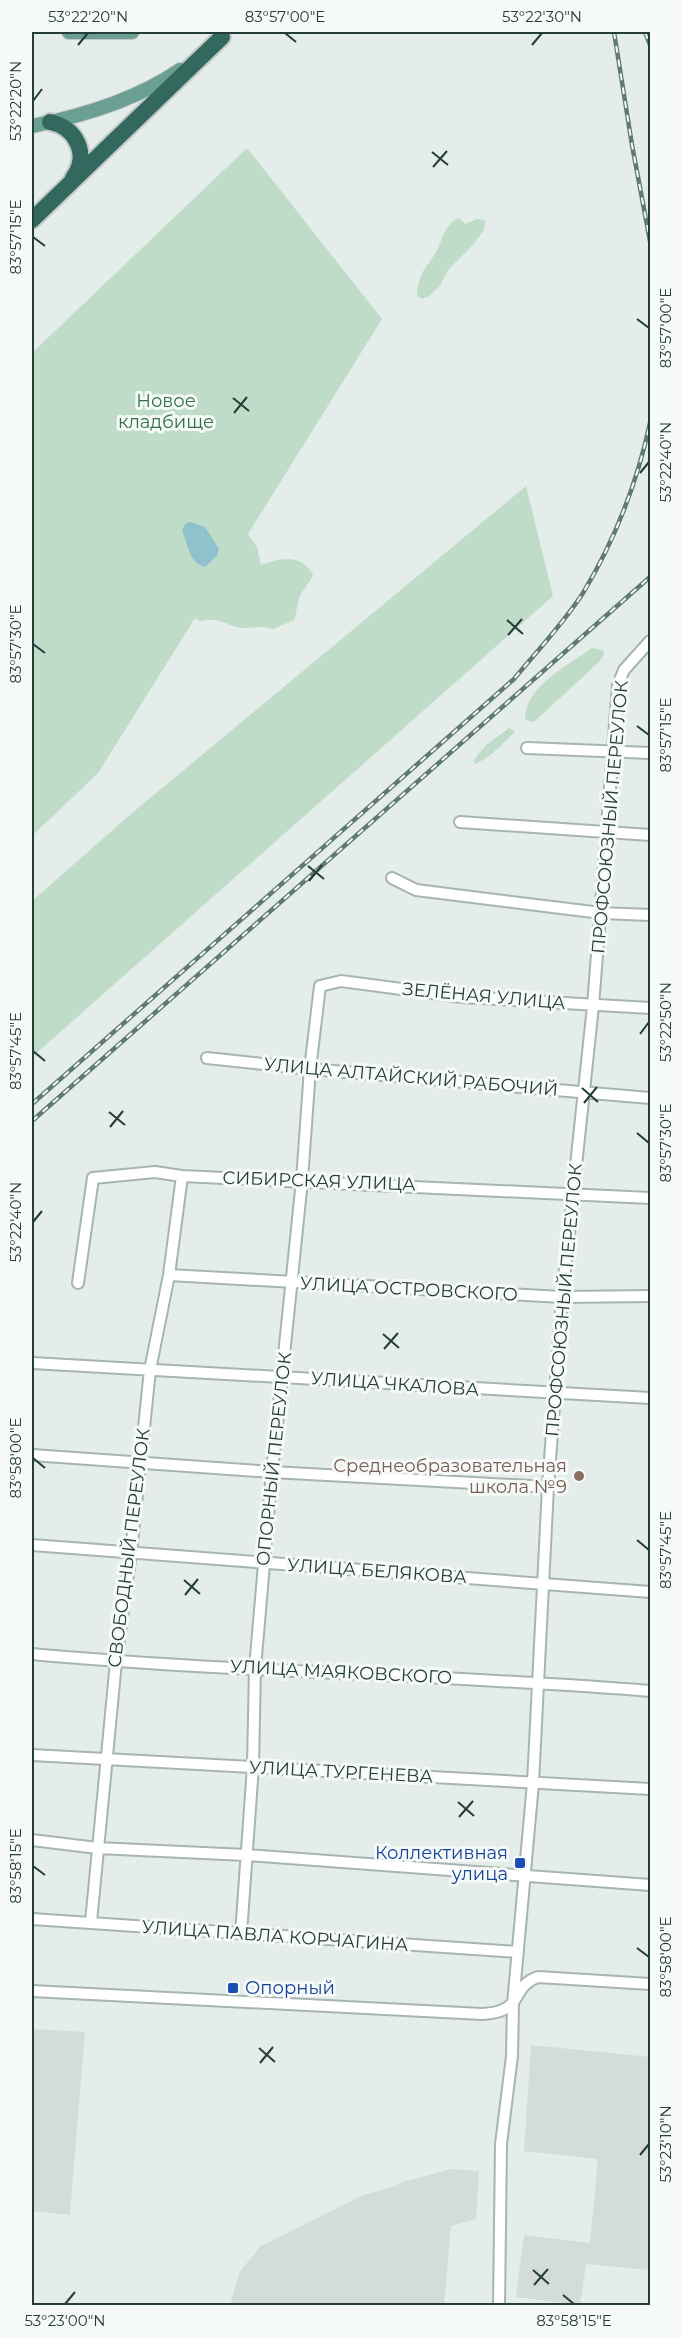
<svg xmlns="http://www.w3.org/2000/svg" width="682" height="2337" font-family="Montserrat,sans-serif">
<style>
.built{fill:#d3dcd8}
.green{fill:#bfdcc8}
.water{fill:#90c2ce}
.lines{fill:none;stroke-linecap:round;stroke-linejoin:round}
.minor-casing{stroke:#a7b5b0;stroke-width:14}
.major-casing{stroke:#c2c9c7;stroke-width:16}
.highway-casing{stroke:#c2c9c7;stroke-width:20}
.minor{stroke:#fff;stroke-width:10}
.major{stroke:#6c9f93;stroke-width:14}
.highway{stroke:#32685e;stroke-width:16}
.rail-casing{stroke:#5f7973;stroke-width:4.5}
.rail{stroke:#f5f9f7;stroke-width:2;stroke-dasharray:7;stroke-linecap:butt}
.ticks{fill:none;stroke:#253d37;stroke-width:2}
.education-dot{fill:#8d6e63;stroke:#f5f9f7;stroke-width:2}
.transit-dot{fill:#1a4fb4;stroke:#f5f9f7;stroke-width:2}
.labels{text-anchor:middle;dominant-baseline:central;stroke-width:6;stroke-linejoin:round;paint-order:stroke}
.park-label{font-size:18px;fill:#32714c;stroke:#f5f9f7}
.street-label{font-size:18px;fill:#253d37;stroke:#f5f9f7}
.education-label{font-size:18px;fill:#785e54;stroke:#f5f9f7;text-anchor:end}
.transit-label{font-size:18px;fill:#164399;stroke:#f5f9f7;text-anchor:end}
.neatline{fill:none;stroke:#253d37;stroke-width:2}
.ticks-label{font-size:15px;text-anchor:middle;fill:#253d37}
</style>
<rect width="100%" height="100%" fill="#e4ede9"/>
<!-- built -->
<path class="built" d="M32,2029L85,2032L70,2215L32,2211Z
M531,2045L650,2057V2270L586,2264L580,2305L516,2297L524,2235L590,2243L598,2159L524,2151Z
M451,2169L479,2171L476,2219L451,2226L444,2305H230L240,2271L261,2246L361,2196L396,2186L399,2183Z"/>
<!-- green -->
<path class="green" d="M247,148L382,319L248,534L257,547L261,565C281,558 302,553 313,575C309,584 303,590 300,596C297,602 297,612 294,620L273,629C262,625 255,628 244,628C226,627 222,616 200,621L195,618L98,773L32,836V353Z
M459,218L465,224L477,219L485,220L484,230L472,246L448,270L439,287L429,296L422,299L417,296C419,268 427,270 438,248C444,235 445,225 459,218Z
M526,486L553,596L32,1057V901L132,813Z
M592,648L603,650L604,654L599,662L535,721L532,722L525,719C525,686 569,665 592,648Z
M509,728L515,731C506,742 488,759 475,764L473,761L485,746Z"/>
<!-- water -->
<path class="water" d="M191,522L205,527L219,549L217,556L205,567C190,564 187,543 182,530L186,523Z"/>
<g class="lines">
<defs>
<path id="minor" d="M527,748L650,753
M460,822L650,835
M392,878L416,890L601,913L650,915
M207,1058L310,1069L650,1098
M169,1275L562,1297L650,1296
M78,1283L93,1178L155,1172L182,1176L650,1198
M32,1363L650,1398
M32,1455L272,1472L548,1487
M32,1545L650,1592
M32,1654C237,1673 444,1674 650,1691
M32,1755L650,1789
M32,1840L97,1848L246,1855L650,1885
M32,1919L518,1952
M91,1922L116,1662L131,1552L150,1370L169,1275L182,1176
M241,1934L253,1766L255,1668L272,1472L302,1180L310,1069L320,986L341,981L462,997L650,1008
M32,1991L482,2014C526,2012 509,1987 538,1977L650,1984
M499,2306L501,2144L512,2056L513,2004L533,1783L548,1487L562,1297L593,1006L618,685L624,670L650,641"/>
<path id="major" d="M69,32H132
M32,126C83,116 136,100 180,70"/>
<path id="highway" d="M50,122C76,127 90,155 73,178
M32,220L222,37"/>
</defs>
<!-- minor casing -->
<use href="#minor" class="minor-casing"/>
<!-- major casing -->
<use href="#major" class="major-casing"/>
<!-- highway casing -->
<use href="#highway" class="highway-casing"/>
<!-- minor -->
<use href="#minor" class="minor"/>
<!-- major -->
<use href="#major" class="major"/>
<!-- highway -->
<use href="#highway" class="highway"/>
<defs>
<path id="rail" d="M614,32L632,145L650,241
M645,32L650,45
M32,1104L514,679C537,651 563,624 583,593C615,540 637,483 650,423
M32,1121L650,577"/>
</defs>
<!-- rail casing -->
<use href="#rail" class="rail-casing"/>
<!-- rail -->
<use href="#rail" class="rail"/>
</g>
<!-- ticks -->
<path class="ticks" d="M285,33L296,42M78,45L88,33M532,45L542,33M33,101L42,89M432,152L448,165M433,167L447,151M33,237L45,246M637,319L649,328M233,398L249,411M234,413L247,397M640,473L649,462M507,620L523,634M508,635L522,619M33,644L45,653M637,726L649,735M308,866L324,879M309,881L322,865M640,1034L649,1022M33,1051L45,1061M582,1088L598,1102M584,1103L597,1087M109,1112L125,1125M110,1127L123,1111M637,1133L649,1143M33,1222L42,1211M383,1334L399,1348M384,1349L398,1333M33,1458L45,1468M637,1540L649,1550M184,1580L200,1594M185,1595L198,1579M458,1802L474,1816M459,1817L473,1801M33,1866L45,1875M637,1948L649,1957M259,2048L275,2062M260,2063L273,2047M640,2155L649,2144M533,2270L549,2284M534,2285L548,2269M563,2295L574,2304M65,2304L75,2292"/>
<!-- markers -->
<circle class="education-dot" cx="579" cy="1476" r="6"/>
<g class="transit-dot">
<rect x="514" y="1857" width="12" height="12" rx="3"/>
<rect x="227" y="1982" width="12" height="12" rx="3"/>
</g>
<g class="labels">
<!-- park labels -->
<g class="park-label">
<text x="166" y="401">Новое<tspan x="166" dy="21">кладбище</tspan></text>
</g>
<!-- street labels -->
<g class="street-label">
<text transform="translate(610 817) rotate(-85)">ПРОФСОЮЗНЫЙ ПЕРЕУЛОК</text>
<text transform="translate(484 996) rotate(5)">ЗЕЛЁНАЯ УЛИЦА</text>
<text transform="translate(411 1077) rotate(5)">УЛИЦА АЛТАЙСКИЙ РАБОЧИЙ</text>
<text transform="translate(319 1181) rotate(2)">СИБИРСКАЯ УЛИЦА</text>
<text transform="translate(409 1289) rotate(3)">УЛИЦА ОСТРОВСКОГО</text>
<text transform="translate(564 1300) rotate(-85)">ПРОФСОЮЗНЫЙ ПЕРЕУЛОК</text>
<text transform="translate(395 1384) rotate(4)">УЛИЦА ЧКАЛОВА</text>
<text transform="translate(274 1459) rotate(-84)">ОПОРНЫЙ ПЕРЕУЛОК</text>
<text transform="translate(129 1548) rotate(-83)">СВОБОДНЫЙ ПЕРЕУЛОК</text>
<text transform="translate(377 1571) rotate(4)">УЛИЦА БЕЛЯКОВА</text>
<text transform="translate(341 1672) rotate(3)">УЛИЦА МАЯКОВСКОГО</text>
<text transform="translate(341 1772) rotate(3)">УЛИЦА ТУРГЕНЕВА</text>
<text transform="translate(275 1936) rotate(4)">УЛИЦА ПАВЛА КОРЧАГИНА</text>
</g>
<!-- education labels -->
<g class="education-label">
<text x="567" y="1466">Среднеобразовательная<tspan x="567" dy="21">школа №9</tspan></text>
</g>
<!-- transit labels -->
<g class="transit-label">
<text x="508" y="1853">Коллективная<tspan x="508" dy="21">улица</tspan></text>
<text x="245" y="1988" text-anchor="start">Опорный</text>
</g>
</g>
<!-- border -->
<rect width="682" height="2337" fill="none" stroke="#f5f9f7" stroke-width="66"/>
<rect x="33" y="33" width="616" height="2271" class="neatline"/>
<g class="ticks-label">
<text x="88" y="22">53°22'20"N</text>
<text x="285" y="22">83°57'00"E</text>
<text x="542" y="22">53°22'30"N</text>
<text transform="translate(16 101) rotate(-90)" y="5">53°22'20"N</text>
<text transform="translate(16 237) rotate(-90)" y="5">83°57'15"E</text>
<text transform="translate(666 328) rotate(-90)" y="5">83°57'00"E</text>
<text transform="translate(666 462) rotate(-90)" y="5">53°22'40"N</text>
<text transform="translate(16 644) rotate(-90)" y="5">83°57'30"E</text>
<text transform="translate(666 735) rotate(-90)" y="5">83°57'15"E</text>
<text transform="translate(666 1022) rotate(-90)" y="5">53°22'50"N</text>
<text transform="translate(16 1051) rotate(-90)" y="5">83°57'45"E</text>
<text transform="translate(666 1143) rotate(-90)" y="5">83°57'30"E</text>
<text transform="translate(16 1222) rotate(-90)" y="5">53°22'40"N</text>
<text transform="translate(16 1458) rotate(-90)" y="5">83°58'00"E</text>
<text transform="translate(666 1550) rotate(-90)" y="5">83°57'45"E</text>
<text transform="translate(16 1866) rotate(-90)" y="5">83°58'15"E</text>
<text transform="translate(666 1957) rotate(-90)" y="5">83°58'00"E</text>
<text transform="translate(666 2144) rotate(-90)" y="5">53°23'10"N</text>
<text x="65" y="2326">53°23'00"N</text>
<text x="574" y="2326">83°58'15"E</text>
</g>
</svg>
